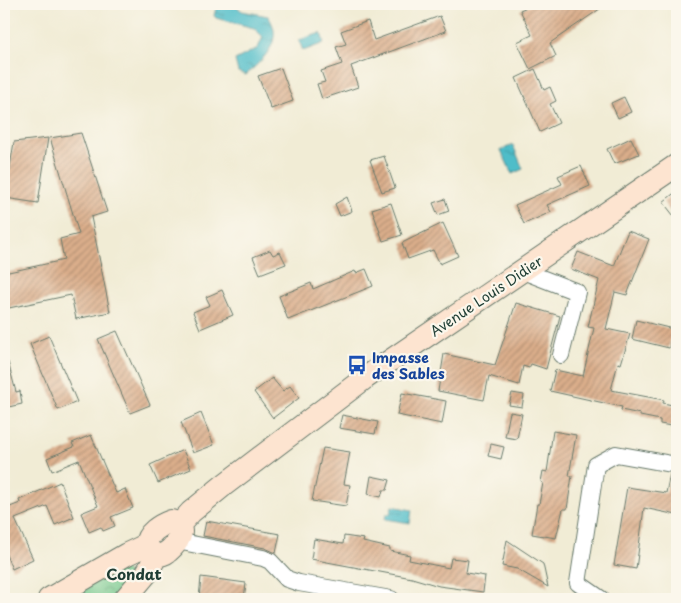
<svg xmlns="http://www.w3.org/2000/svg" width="681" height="603" font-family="'Playpen Sans',sans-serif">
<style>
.park{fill:url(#park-crowns);stroke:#498260}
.water{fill:url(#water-ripples);stroke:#387d7e}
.building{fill:url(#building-hatch)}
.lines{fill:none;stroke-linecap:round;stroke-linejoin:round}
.minor-casing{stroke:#687a6c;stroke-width:18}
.secondary-casing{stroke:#687a6c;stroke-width:24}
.minor{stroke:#fff;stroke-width:16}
.secondary{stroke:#fde4d0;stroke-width:22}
.labels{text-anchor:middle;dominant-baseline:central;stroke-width:4.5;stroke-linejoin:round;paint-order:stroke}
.street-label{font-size:14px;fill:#1f3d34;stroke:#fbf7ec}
.transit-label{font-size:14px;font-weight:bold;fill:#164399;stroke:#fbf7ec;text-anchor:start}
.neighbourhood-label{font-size:15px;font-weight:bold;fill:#1f3d34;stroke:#fbf7ec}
</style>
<defs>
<pattern id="park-crowns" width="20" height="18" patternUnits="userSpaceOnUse" patternTransform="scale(1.25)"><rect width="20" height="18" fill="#73c78b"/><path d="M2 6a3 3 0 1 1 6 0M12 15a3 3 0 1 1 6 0" fill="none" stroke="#5ea372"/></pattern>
<pattern id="water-ripples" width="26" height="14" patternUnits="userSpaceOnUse" patternTransform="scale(1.25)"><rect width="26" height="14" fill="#50bdc9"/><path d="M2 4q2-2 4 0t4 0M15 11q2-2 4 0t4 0" fill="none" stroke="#429ba4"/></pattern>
<pattern id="building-hatch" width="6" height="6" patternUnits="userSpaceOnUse" patternTransform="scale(1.25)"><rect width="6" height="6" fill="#dbae8b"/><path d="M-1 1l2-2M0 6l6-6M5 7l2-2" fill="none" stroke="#b18f72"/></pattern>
</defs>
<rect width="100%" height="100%" fill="#fbf7ec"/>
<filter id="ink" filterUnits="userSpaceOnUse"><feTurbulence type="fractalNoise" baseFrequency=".02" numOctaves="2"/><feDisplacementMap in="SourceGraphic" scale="10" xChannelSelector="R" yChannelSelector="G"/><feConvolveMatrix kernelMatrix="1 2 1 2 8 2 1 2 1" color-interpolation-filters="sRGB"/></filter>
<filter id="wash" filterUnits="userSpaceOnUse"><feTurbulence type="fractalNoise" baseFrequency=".0096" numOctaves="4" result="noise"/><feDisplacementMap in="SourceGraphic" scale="20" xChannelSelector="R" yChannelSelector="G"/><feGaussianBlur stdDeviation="1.12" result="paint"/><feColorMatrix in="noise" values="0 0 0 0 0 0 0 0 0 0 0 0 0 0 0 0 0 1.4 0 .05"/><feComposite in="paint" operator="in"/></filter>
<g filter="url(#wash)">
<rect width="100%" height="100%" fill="#f1ecd5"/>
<!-- park -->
<path class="park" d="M122,565L131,577L112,599H63Z"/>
<!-- water -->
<path class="water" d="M217,4H234L242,11L268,16C285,41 264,58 246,75L238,72L235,60L258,48L263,37L254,28L216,18L214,16Z
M321,33L324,43L303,51L299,40Z
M513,145L523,169L512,174L501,150Z
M392,506L412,510L410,523L385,519L386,514H390Z"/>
<g id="blocks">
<!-- building -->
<path class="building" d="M534,4H607L550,43L556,56L530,69L517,42L532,35L520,10Z
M440,16L446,31L351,66L358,87L322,99L317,84L325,82L321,71L342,64L336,47L346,44L341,31L368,21L374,40Z
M281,68L293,101L271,109L258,76Z
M535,69L544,90L550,87L556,101L550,104L559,123L540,132L516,78Z
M624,97L631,112L618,118L611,103Z
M81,133L107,212L91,217L110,312L76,319L71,295L4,309V273L64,260L60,239L79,234L50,138Z
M48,138L38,203L5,198L14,142Z
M631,138L639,154L614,164L607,149Z
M384,156L395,188L382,192L370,160Z
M581,166L590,186L547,205L551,212L524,224L515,205L562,184L558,176Z
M677,191V220L663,202Z
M347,197L352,211L340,216L335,204Z
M445,199L449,211L438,215L433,203Z
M391,203L402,235L383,241L372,209Z
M443,223L458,256L440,264L433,250L408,259L402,243Z
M628,231L649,239L627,295L615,292L606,329L630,334L621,364L618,363L611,390L664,400L663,403L677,406V427L660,424V420L640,416V414L621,410L622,407L550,391L555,370L583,376L594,328L588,327L599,280L571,269L578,252L614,266Z
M270,250L273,255L280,252L286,264L260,274L253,257Z
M366,269L373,286L288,320L279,296L311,283L313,289L355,271L356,273Z
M222,290L233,315L200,329L193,312L210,305L206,297Z
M516,303L560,316L546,369L531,364L529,368L523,366L519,385L489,376L484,400L438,391L444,354L495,365Z
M636,320L673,329L669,348L632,339Z
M117,331L150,405L130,413L98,339Z
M49,336L77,402L58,410L30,344Z
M4,362H8L16,392L20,391L22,404L4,408Z
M272,378L283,391L290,386L299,398L273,418L254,392Z
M402,393L446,401L442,424L397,415Z
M512,393L524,395L522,407L509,405Z
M510,412L522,414L517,439L505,437Z
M201,413L214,445L193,453L181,422Z
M342,415L378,422L375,434L339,428Z
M553,431L576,435L569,476H572L567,509H563L556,538L532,534L537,504H539L543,483L541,482L543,471L547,472Z
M91,435L116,493L125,489L133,508L111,517L115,526L103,531L101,527L89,532L81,513L98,506L79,460L52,471L47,458L74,447L72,443Z
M491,444L504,447L501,459L488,456Z
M323,448L350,452L344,484L350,485L346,506L312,501Z
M183,450L191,469L158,483L150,465Z
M670,474L677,475V515L644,508L636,569L614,565L627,487L666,493Z
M371,476L390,480L387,490H383L381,497L368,494Z
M60,482L74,517L55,525L47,506L15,519L33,559L12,569L4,550V494L10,507L20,503L19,500Z
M206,521L280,534L276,553L265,548L203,536Z
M344,536L364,539L363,542L390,548V551L410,555L409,560L449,568L451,558L468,560L466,573L485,576L483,592L439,586L412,578L311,559L314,539L343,544Z
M507,540L543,564L548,587L517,569L502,566Z
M201,577L246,583L244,599H199Z"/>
</g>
</g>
<g filter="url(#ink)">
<use href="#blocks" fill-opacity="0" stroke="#687a6c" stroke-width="1"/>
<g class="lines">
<defs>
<path id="minor" d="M523,271L577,292L561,355
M179,538L187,543L263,558L270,561L287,579L299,583L391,599
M601,599L578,583L596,465L616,454L677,465"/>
<path id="secondary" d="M171,521L180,524C180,527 181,530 181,532C179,541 168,556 158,555C153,555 149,549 146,545C147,533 160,525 171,521Z
M180,524L191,512L224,485L365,378L677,165
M49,599L127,554L146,545
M125,599L146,574L157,555"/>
</defs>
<!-- minor casing -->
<use href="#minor" class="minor-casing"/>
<!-- secondary casing -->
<use href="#secondary" class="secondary-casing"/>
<!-- minor -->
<use href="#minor" class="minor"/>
<!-- secondary -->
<use href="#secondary" class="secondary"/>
</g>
</g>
<!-- icons -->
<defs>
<symbol id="bus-bare" viewBox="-9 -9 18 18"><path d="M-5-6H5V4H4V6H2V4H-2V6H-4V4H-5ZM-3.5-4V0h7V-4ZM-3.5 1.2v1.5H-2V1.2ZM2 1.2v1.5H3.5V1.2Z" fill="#1a4fb4" stroke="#fbf7ec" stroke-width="2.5" paint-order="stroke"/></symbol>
</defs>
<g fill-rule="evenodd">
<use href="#bus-bare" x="343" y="351" width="28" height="28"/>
</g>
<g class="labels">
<!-- street labels -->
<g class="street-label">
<text transform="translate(486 296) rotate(-34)">Avenue Louis Didier</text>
</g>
<!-- transit labels -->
<g class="transit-label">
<text x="372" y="357">Impasse<tspan x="372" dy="16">des Sables</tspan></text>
</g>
<!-- neighbourhood labels -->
<g class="neighbourhood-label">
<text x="134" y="573">Condat</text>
</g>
</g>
<!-- margin -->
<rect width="681" height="603" fill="none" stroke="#fbf7ec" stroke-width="20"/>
</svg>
